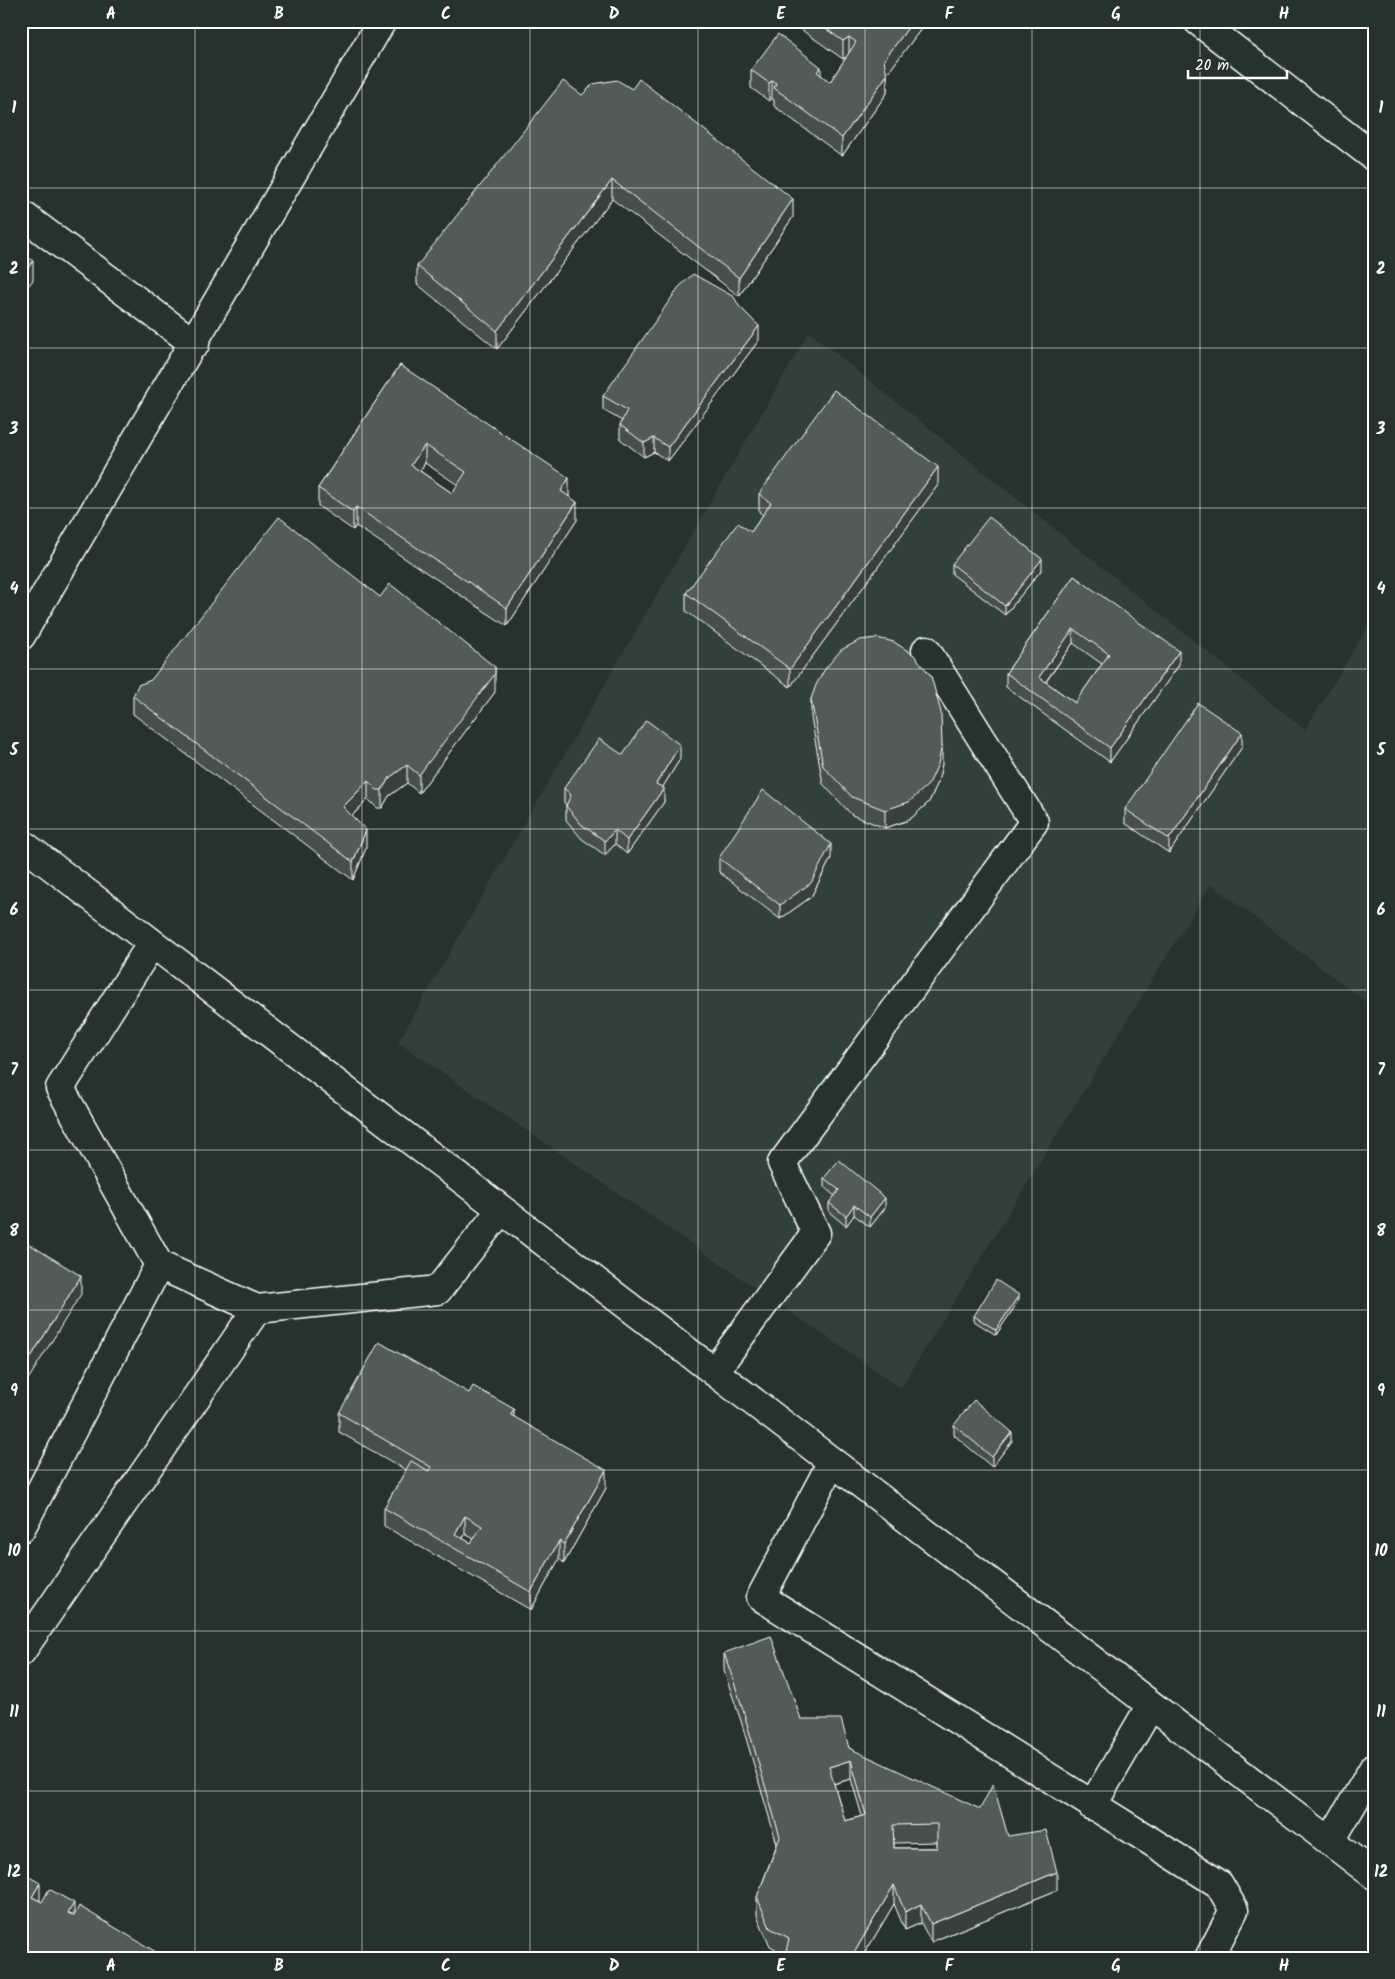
<svg xmlns="http://www.w3.org/2000/svg" width="1395" height="1979" font-family="Kalam,sans-serif">
<style>
.built{fill:#333f3a}
.lines{fill:none;stroke-linecap:round;stroke-linejoin:round}
.minor-casing{stroke:#fff;stroke-width:31}
.minor{stroke:#26332d;stroke-width:28}
.wall{fill:#464f4b;stroke:#fff;fill-rule:evenodd}
.shaded-wall{fill:#39403d;stroke:#fff}
.building{fill:#515c57;stroke:#fff;fill-rule:evenodd}
.grid{fill:none;stroke:#fff;stroke-width:1;stroke-opacity:0.55}
.neatline{fill:none;stroke:#fff;stroke-width:2}
.grid-label{font-size:16px;text-anchor:middle;font-weight:bold;fill:#fff}
</style>
<rect width="100%" height="100%" fill="#26332d"/>
<filter id="ink" filterUnits="userSpaceOnUse"><feTurbulence type="fractalNoise" baseFrequency=".02" numOctaves="2"/><feDisplacementMap in="SourceGraphic" scale="10" xChannelSelector="R" yChannelSelector="G"/><feConvolveMatrix kernelMatrix="1 2 1 2 8 2 1 2 1" color-interpolation-filters="sRGB"/></filter>
<g filter="url(#ink)">
<!-- built -->
<path class="built" d="M809,332L1305,730L1374,617V1008L1211,884L901,1388L398,1042Z"/>
<g class="lines">
<defs>
<path id="minor" d="M1198,21L1374,157
M21,214L195,344
M21,636L382,21
M21,843L1374,1875
M152,943L60,1088L159,1265L257,1309L438,1290L501,1210
M714,1372L816,1233L782,1163L1034,822L926,650
M832,1462L761,1597L1219,1884L1234,1910L1209,1958
M21,1528L159,1265
M21,1652L257,1309
M1092,1806L1151,1705
M1330,1842L1374,1767"/>
</defs>
<!-- minor casing -->
<use href="#minor" class="minor-casing"/>
<!-- minor -->
<use href="#minor" class="minor"/>
</g>
<!-- wall -->
<path class="wall" d="M662,21H679L674,29Z
M789,21H924V25L887,74V93L842,156L774,106V100L772,99L769,101L751,88V70L821,75L830,82L847,56L843,59Z
M582,95L793,217L739,296L612,199L497,349L417,284V266Z
M759,340L668,461L654,452L644,457L620,439V425L622,421L603,410V396Z
M400,365L569,496L577,520L507,626L356,526L353,530L318,506V488ZM425,463L458,485L452,493L420,471Z
M938,485L790,687L686,611V593L751,532L763,515L759,512V494Z
M952,564L1042,569L1005,615L952,574Z
M1074,576L1179,665L1110,762L1006,687V673ZM1073,643L1102,664L1075,703L1046,682Z
M495,692L419,793L407,783L389,796L382,808H377L368,799L352,816L366,848L353,880L133,714V696Z
M811,699L942,764L938,782L929,802L909,820L885,828L852,815L823,784L811,717Z
M1242,747L1169,853L1125,823V809Z
M623,755L680,759L662,788L664,802L627,854L615,844L605,855L582,839L566,820V805L564,802V788Z
M719,858H831L811,897L780,919L719,872Z
M824,1178L885,1208L870,1227L854,1215L846,1226L829,1212V1203L835,1196L824,1187Z
M1019,1300L996,1335L974,1321V1316Z
M469,1393L514,1417L606,1488L564,1563L559,1559L531,1610L384,1526V1508L406,1470L339,1432V1413ZM465,1534L474,1539L471,1543L463,1539Z
M954,1425L1012,1441L992,1467L954,1435Z
M724,1653L801,1719L849,1748L1008,1836L1057,1890L931,1942L921,1923L905,1930L894,1904L862,1958H785L786,1955L770,1946L757,1915V1897L777,1844L741,1721L724,1671ZM851,1779L862,1816L845,1821L834,1784ZM937,1842V1848H894V1843Z"/>
<!-- shaded-wall -->
<path class="shaded-wall" d="M674,21H679L674,29Z
M913,21H924V25L884,78V60Z
M849,37V55L843,59V41Z
M821,67V85L817,72Z
M887,75V93L842,156V138Z
M772,81V99L769,101V83Z
M612,180V199L497,349V331Z
M793,199V217L739,296V278Z
M28,234V252L21,262V243Z
M33,261V280L21,295V277Z
M759,326V340L668,461V447Z
M654,438V452L644,457V443Z
M425,445V463L411,484V465Z
M938,467V485L790,687V669Z
M569,478V496L561,509V491Z
M577,502V520L507,626V608Z
M356,507V526L353,530V512Z
M1042,559V569L1005,615V606Z
M1073,629V643L1039,691V677Z
M1179,651V665L1110,762V748Z
M495,667V692L419,793V775Z
M1242,733V747L1169,853V839Z
M680,745V759L656,798V784Z
M942,745V764L938,782L929,802L909,820L885,828V810Z
M407,765V783L389,796L382,808V790L389,778Z
M368,781V799L343,825V807Z
M664,788V802L627,854V840Z
M366,830V848L353,880V862Z
M615,830V844L605,855V841Z
M831,844V858L811,897L780,919V905Z
M885,1198V1208L870,1227V1217Z
M854,1205V1215L846,1226V1216Z
M81,1276V1294L21,1391V1373Z
M1019,1295V1300L996,1335V1330Z
M25,1385V1404L21,1410V1392Z
M514,1409V1427L511,1415Z
M1012,1432V1441L992,1467V1457Z
M606,1470V1488L564,1563V1544Z
M465,1516V1534L457,1549L455,1534Z
M559,1541V1559L531,1610V1592Z
M851,1760V1779L829,1785V1767Z
M1057,1872V1890L931,1942V1924Z
M40,1883V1901L32,1897Z
M894,1885V1904L862,1958H851Z
M74,1903V1921L68,1913Z
M921,1904V1923L905,1930V1912Z"/>
<!-- building -->
<path class="building" d="M815,21H913L884,60L887,75L842,138L774,88L776,83L772,81L769,83L751,70L778,34L821,67L817,72L830,82L856,42L849,37L843,41Z
M639,79L793,199L739,278L612,180L497,331L417,266L563,81L582,95L593,84L617,80L632,89Z
M21,229L28,234L21,243Z
M21,253L33,261L21,277Z
M693,274L734,297L739,306L759,326L668,447L654,438L644,443L620,425L627,410L603,396L679,287Z
M400,365L569,478L561,491L577,502L507,608L356,507L353,512L318,488ZM425,445L466,472L452,493L411,465Z
M834,390L938,467L790,669L686,593L738,523L751,532L771,503L759,494Z
M279,517L380,597L390,584L495,667V674L419,775L407,765L389,778L382,790H377L368,781L343,807L366,830L353,862L133,696L138,685L151,680Z
M989,517L1042,559L1005,606L952,564Z
M1074,576L1179,651L1110,748L1006,673ZM1073,629L1109,654L1075,703L1039,677Z
M877,638L894,642L914,655L931,676L941,712L942,745L938,764L929,784L909,802L885,810L852,797L823,766L811,699L816,685L825,669L841,650L860,640Z
M1198,703L1242,733L1169,839L1125,809Z
M646,720L680,745L656,784L664,788L627,840L615,830L605,841L582,825L566,806L571,795L564,788L599,739L623,755Z
M763,790L831,844L811,883L780,905L719,858Z
M839,1160L885,1198L870,1217L854,1205L846,1216L829,1203L839,1190L824,1178Z
M21,1239L81,1276L21,1373Z
M996,1280L1019,1295L996,1330L974,1316Z
M379,1342L469,1393L473,1386L514,1409L511,1415L606,1470L564,1544L559,1541L531,1592L384,1508L411,1461L429,1471L431,1467L339,1413ZM465,1516L482,1526L471,1543L455,1534Z
M21,1383L25,1385L21,1392Z
M974,1400L1012,1432L992,1457L954,1425Z
M771,1636L801,1719H841L849,1748L980,1809L993,1784L1008,1836L1046,1830L1057,1872L931,1924L921,1904L905,1912L894,1885L851,1958H829L819,1953L816,1958H788L785,1957L789,1938L770,1928L757,1897L780,1837L741,1703L724,1653ZM851,1760L866,1815L845,1821L829,1767ZM937,1824V1848H894L893,1825Z
M22,1873L40,1883L32,1897L42,1902L49,1889L74,1903L68,1913L74,1916L79,1906L166,1958H21V1875Z"/>
</g>
<!-- grid -->
<path class="grid" d="M195,21V1958M362,21V1958M530,21V1958M698,21V1958M865,21V1958M1032,21V1958M1200,21V1958M21,188H1374M21,348H1374M21,508H1374M21,669H1374M21,829H1374M21,990H1374M21,1150H1374M21,1310H1374M21,1470H1374M21,1631H1374M21,1791H1374"/>
<!-- margin -->
<rect width="1395" height="1979" fill="none" stroke="#26332d" stroke-width="55"/>
<!-- scale -->
<path d="M1188 70v8h99v-8" fill="none" stroke="#ffffff" stroke-width="2.5"/>
<text x="1195" y="70" font-size="15" fill="#ffffff" stroke="#26332d" stroke-width="4" paint-order="stroke">20 m</text>
<rect x="28" y="28" width="1340" height="1924" class="neatline"/>
<g class="grid-label">
<text x="111" y="19">A</text>
<text x="279" y="19">B</text>
<text x="446" y="19">C</text>
<text x="614" y="19">D</text>
<text x="781" y="19">E</text>
<text x="949" y="19">F</text>
<text x="1116" y="19">G</text>
<text x="1284" y="19">H</text>
<text x="14" y="113">1</text>
<text x="1381" y="113">1</text>
<text x="14" y="274">2</text>
<text x="1381" y="274">2</text>
<text x="14" y="434">3</text>
<text x="1381" y="434">3</text>
<text x="14" y="594">4</text>
<text x="1381" y="594">4</text>
<text x="14" y="755">5</text>
<text x="1381" y="755">5</text>
<text x="14" y="915">6</text>
<text x="1381" y="915">6</text>
<text x="14" y="1075">7</text>
<text x="1381" y="1075">7</text>
<text x="14" y="1236">8</text>
<text x="1381" y="1236">8</text>
<text x="14" y="1396">9</text>
<text x="1381" y="1396">9</text>
<text x="14" y="1556">10</text>
<text x="1381" y="1556">10</text>
<text x="14" y="1717">11</text>
<text x="1381" y="1717">11</text>
<text x="14" y="1877">12</text>
<text x="1381" y="1877">12</text>
<text x="111" y="1971">A</text>
<text x="279" y="1971">B</text>
<text x="446" y="1971">C</text>
<text x="614" y="1971">D</text>
<text x="781" y="1971">E</text>
<text x="949" y="1971">F</text>
<text x="1116" y="1971">G</text>
<text x="1284" y="1971">H</text>
</g>
</svg>
